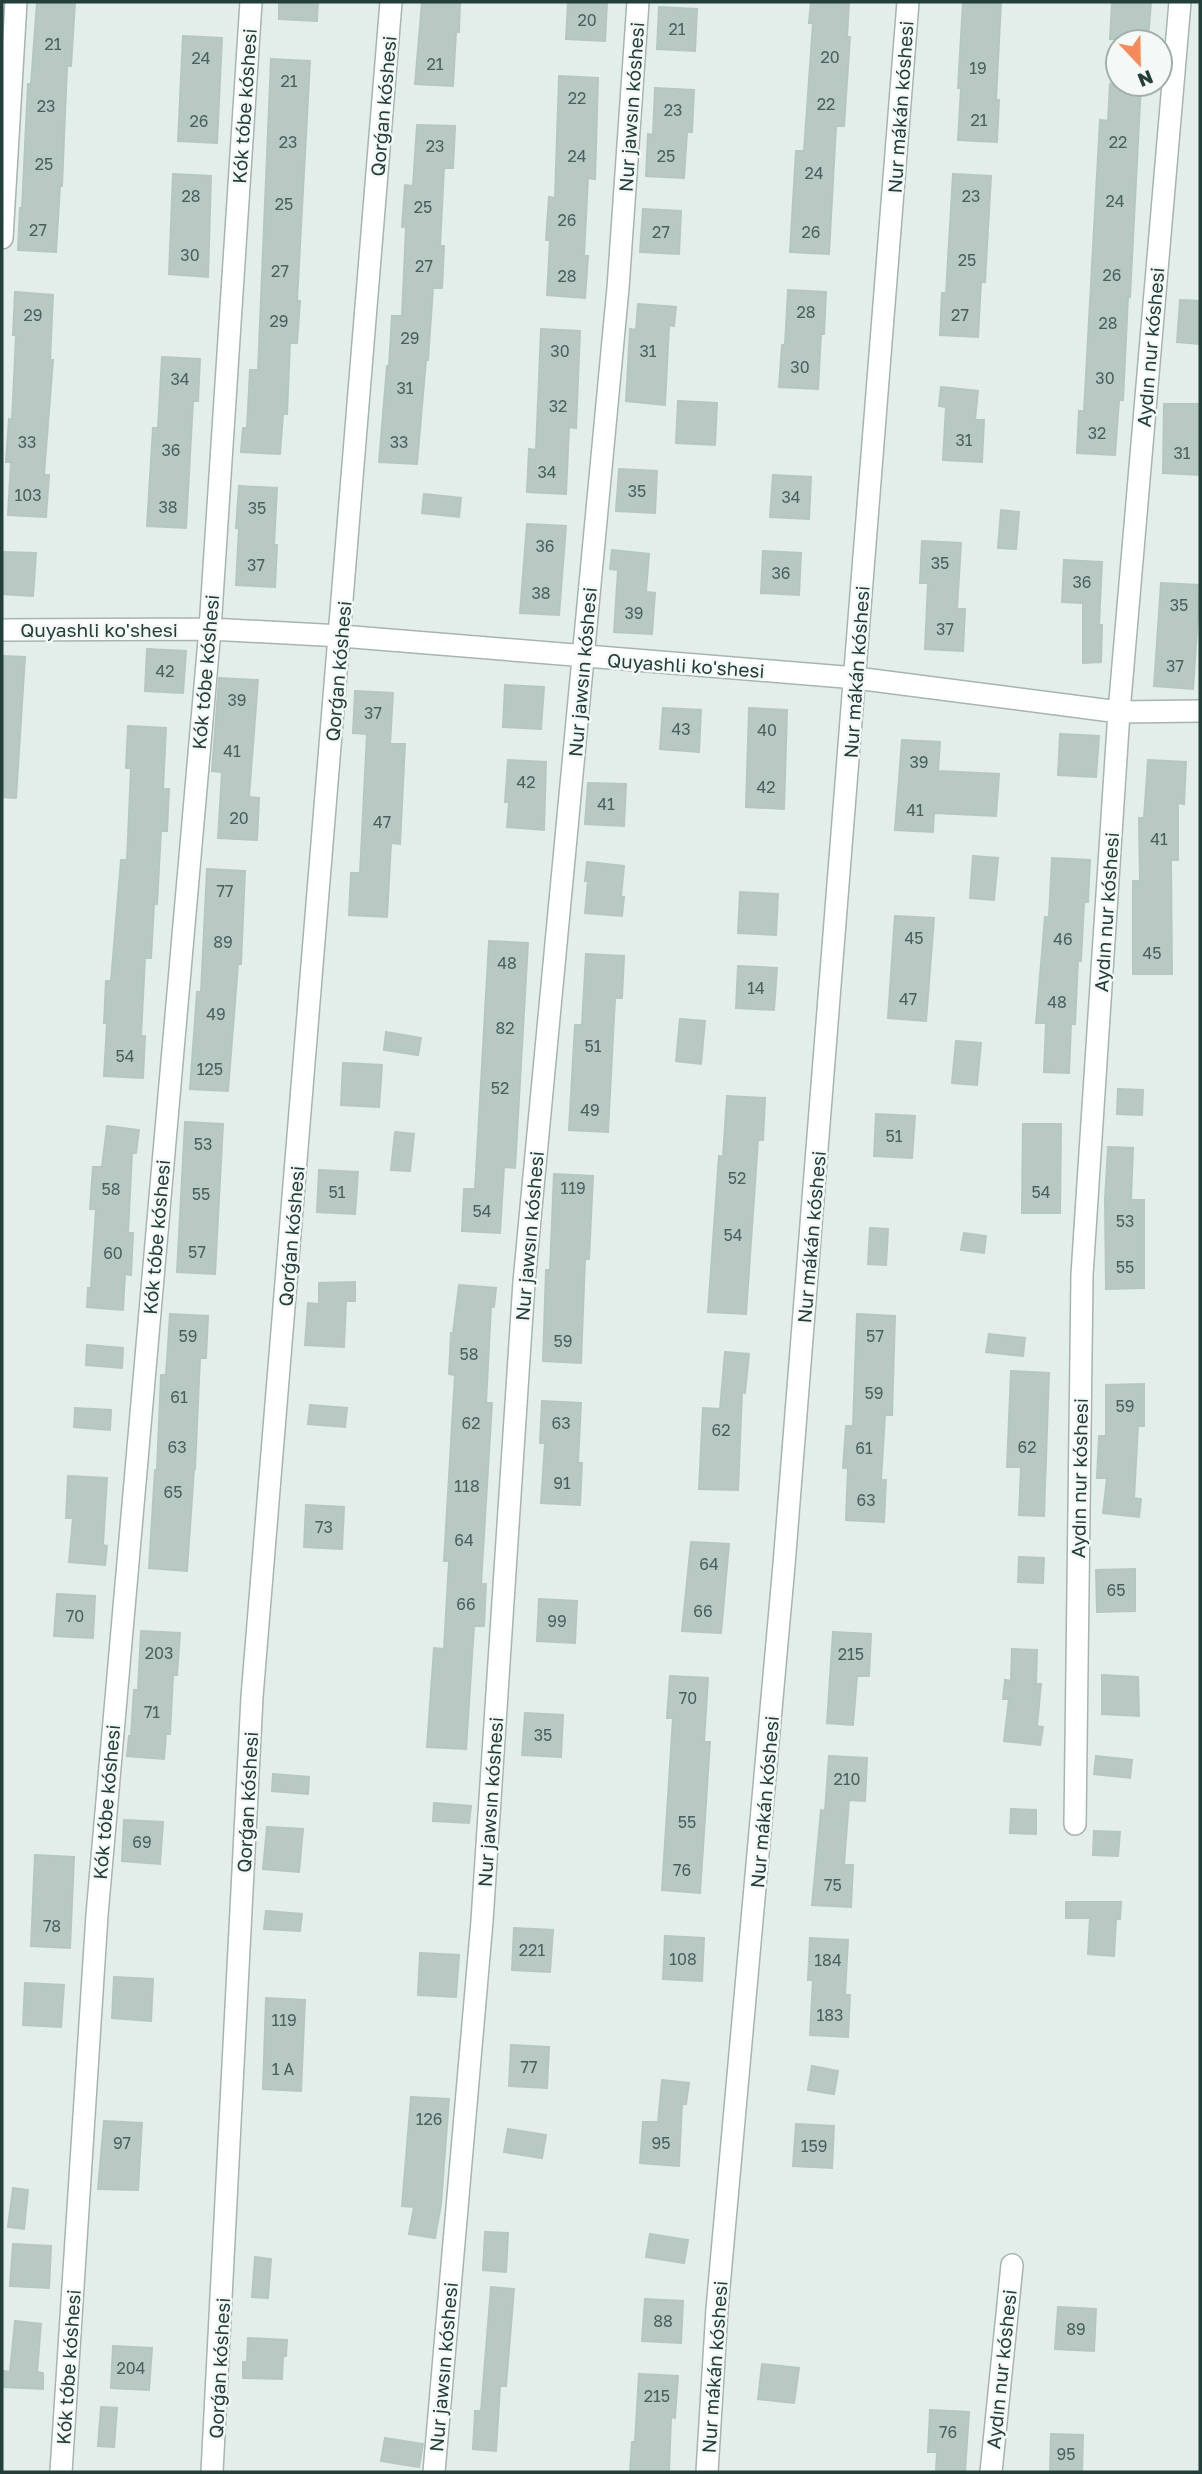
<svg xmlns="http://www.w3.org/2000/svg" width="1202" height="2474" font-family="'Golos Text',sans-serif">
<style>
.building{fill:#b8c8c3;stroke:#b5c7c1;stroke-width:2}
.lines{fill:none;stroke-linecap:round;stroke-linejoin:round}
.minor-casing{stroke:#a5b5b1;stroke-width:24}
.minor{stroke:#fff;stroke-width:21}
.labels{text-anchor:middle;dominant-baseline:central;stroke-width:5;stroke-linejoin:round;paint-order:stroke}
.number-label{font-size:16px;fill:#48615c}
.street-label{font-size:19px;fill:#223f39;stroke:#f4f9f7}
</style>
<rect width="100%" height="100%" fill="#e3ede9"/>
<!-- building -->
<path class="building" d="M37,2H75L71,66H67L62,186H60L56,252L18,250L20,208H22L28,84H31Z
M279,2H318L317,21L279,19Z
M422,2H460L459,32H456L453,86L415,84Z
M568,2H607L605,41L566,39Z
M811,2H849L847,37H850L844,126H836L829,254L790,252L796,151H804L813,23H809Z
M963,2H1001L996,100H999L997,142L958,140L961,88H958Z
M1112,2H1151L1148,41L1110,39Z
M659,7L697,9L695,51L657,49Z
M183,36L222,38L217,143L178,141Z
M271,59L310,61L297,301H300L297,343H290L287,414H283L280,454L241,452L243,428H247L250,370H258Z
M559,76L598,78L595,179L588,178L584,256H588L585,298L547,295L550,240H546L549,197L555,198Z
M1110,84H1141L1130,297H1128L1123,400H1119L1115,455L1077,453L1079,411H1084L1100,120L1108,121Z
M655,88L694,90L692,132H687L684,178L646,176L648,134L653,135Z
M417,125L455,126L453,168H444L440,246H444L442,288H433L428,360H426L417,464L379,462L387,366H389L392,316H402L406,227H402L405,185L413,186Z
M173,174L211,176L208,277L169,274Z
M953,174L991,176L985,282H981L978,337L940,335L942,293H946Z
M643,209L681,211L679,254L640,252Z
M788,290L826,292L824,334H821L818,389L779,387L782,345H785Z
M15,292L53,295L50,360H53L44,475H49L46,517L8,515L11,462H6L9,419L12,420L16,335H13Z
M1180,300L1200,301V344L1177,342Z
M638,304L676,307L674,326L669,325L665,405L626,401L630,329L636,330Z
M541,329L580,331L576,428L569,427L566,494L527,492L529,449L536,450Z
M162,357L200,359L198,401H193L186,528L147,526L153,428H158Z
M941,387L978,391L975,420H984L982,462L943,460L946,407L939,406Z
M678,401L717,403L715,445L676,443Z
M1164,404H1200V475L1163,473Z
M619,469L657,471L655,513L616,511Z
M773,475L811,477L809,519L770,517Z
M239,486L277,488L274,545H277L275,587L236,585L239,528H236Z
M424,494L461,498L459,517L422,513Z
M1001,510L1019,512L1016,549L998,548Z
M527,524L566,526L559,615L520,613Z
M922,541L961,543L957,609H965L963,651L925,649L928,583H920Z
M612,550L649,554L646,592L655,593L652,634L614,632L618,570L610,569Z
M763,551L801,553L799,595L761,593Z
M2,552L36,553L33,596L2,594Z
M1064,560L1102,562L1099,625H1102L1101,662L1083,663V603L1062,602Z
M1161,583L1200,585L1193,689L1154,686Z
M147,649L186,651L183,693L145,691Z
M2,656L25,657L16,798L2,797Z
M219,678L258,680L249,797L259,798L257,840L218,838L222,772L212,771Z
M505,685L544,687L541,729L503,727Z
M355,691L393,693L390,744H405L400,844L391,843L387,917L349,915L351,873H360L367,734L353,733Z
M663,708L701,710L699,752L660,749Z
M749,708L787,710L784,809L746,807Z
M128,726L166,728L163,789H169L167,831H161L157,904H154L151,958H145L141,1036H145L143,1078L104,1076L107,1023H104L106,981H111L121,860H127L131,768H126Z
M1060,734L1099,736L1096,777L1058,775Z
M902,740L940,742L938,771L999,774L996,816L934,813L933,832L895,830Z
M508,760L546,762L544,830L507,827L509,802H505Z
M1148,760L1186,762L1184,804L1178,803V860H1171L1172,974H1133V881H1140L1139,818H1144Z
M588,783L626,784L624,826L585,824Z
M973,856L998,858L994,900L970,898Z
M1052,858L1090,860L1088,902H1084L1081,961H1078L1075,1024H1071L1069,1073L1044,1072L1046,1023H1036L1045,917H1049Z
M587,862L624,866L621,897H624L622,916L585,913L588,881H585Z
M207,869L245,871L241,964H238L228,1091L190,1089L197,992H201Z
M740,892L778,894L776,935L738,933Z
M895,916L934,918L926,1021L888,1018Z
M489,941L528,943L515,1168L504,1167L500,1233L462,1231L464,1189H475Z
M586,954L624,956L622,998H615L608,1132L569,1130L575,1025H582Z
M738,966L777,968L774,1010L736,1008Z
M680,1019L705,1021L701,1064L676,1061Z
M386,1032L421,1038L418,1055L384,1050Z
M956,1041L981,1043L977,1085L952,1083Z
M343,1063L382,1065L379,1107L341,1105Z
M1118,1089L1143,1090L1142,1115L1117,1114Z
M727,1096L765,1098L763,1140H758L746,1314L708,1312L719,1156L723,1157Z
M876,1114L915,1116L912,1158L874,1156Z
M185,1122L223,1124L215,1274L177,1272Z
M1023,1124H1061L1060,1213H1022Z
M107,1126L139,1130L136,1153H132L128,1233H133L131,1275L125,1274L123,1310L87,1307L88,1288H91L96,1209H90L93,1167H102Z
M395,1132L414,1134L410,1171L391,1170Z
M1108,1147L1133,1148L1131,1200H1144V1288L1106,1289L1105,1200Z
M319,1170L358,1172L355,1214L317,1212Z
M554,1174L593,1176L589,1259H585L581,1363L543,1361L546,1270H550Z
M870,1228L888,1229L886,1265L868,1264Z
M964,1233L986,1236L984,1253L961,1250Z
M355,1282V1301H346L344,1347L305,1345L308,1303L319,1304V1283Z
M459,1285L496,1288L494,1307L491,1306L486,1403H492L481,1584H486L484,1626H474L466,1749L427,1747L434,1648L444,1649L449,1561H444L455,1375L449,1374L451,1333H453Z
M170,1314L208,1316L206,1358H200L195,1469H194L187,1571L149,1568L155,1470H157L161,1375H166Z
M857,1314L895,1316L892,1415H885L881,1480H886L884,1522L846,1520L848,1468H843L846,1426H853Z
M989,1334L1025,1338L1023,1356L986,1352Z
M87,1345L123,1348L122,1368L86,1365Z
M725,1352L749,1354L745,1393L742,1392L738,1490L699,1489L703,1408L720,1409Z
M1011,1371L1049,1373L1044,1516L1019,1515L1021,1467H1007Z
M1144,1384V1426H1138L1134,1498L1141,1499L1139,1517L1103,1513L1107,1478H1097L1099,1436H1106V1385Z
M542,1401L581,1403L578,1463H582L580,1505L541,1503L545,1443H540Z
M310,1405L347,1408L345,1427L308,1424Z
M75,1408L111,1410L110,1430L74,1427Z
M68,1476L107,1478L103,1545L107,1546L105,1565L69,1562L73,1518H66Z
M306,1505L344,1507L342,1549L304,1547Z
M691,1542L729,1544L721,1633L682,1631Z
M1019,1557L1044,1558L1043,1583L1018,1582Z
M1135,1569V1611L1097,1612L1096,1570Z
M57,1594L95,1596L93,1638L54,1636Z
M539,1599L577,1601L575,1643L537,1641Z
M141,1631L180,1633L177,1675H173L170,1734H166L164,1759L127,1756L129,1736H131L134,1690H138Z
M833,1632L871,1634L869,1676H857L853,1725L827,1723Z
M1012,1649L1037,1650L1036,1684H1041L1037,1726L1043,1727L1040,1745L1004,1741L1009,1699H1003L1005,1680L1011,1681Z
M1102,1675L1138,1677L1139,1716L1102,1714Z
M670,1676L708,1678L704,1742H710L700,1893L662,1890L673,1718H667Z
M525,1713L563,1715L561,1757L522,1755Z
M829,1756L867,1758L865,1801L849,1800L844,1865H853L851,1907L812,1905L821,1810L825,1811Z
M1096,1756L1132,1760L1130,1778L1094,1774Z
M273,1774L309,1777L308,1794L272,1791Z
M434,1803L471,1806L469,1823L433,1821Z
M1011,1809L1036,1810V1834L1010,1833Z
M124,1820L163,1822L160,1864L122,1861Z
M267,1827L303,1829L299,1872L263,1869Z
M1094,1831L1120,1832L1118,1856L1093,1855Z
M35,1855L74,1857L70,1948L31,1946Z
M1066,1902H1121L1120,1919H1116L1114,1956L1088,1954L1090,1918H1066Z
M266,1911L302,1914L300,1931L264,1929Z
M514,1928L553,1930L550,1972L512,1970Z
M665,1936L704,1938L702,1981L663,1979Z
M810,1938L848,1940L845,1995H850L848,2037L810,2035L813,1980H808Z
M420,1953L459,1955L456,1997L418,1995Z
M114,1977L153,1979L151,2021L112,2018Z
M25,1983L64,1985L61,2027L23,2025Z
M266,1998L305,2000L301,2091L263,2089Z
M511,2045L549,2047L547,2088L509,2086Z
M812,2066L838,2071L834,2094L808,2090Z
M662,2080L689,2083L686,2104H682L679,2166L640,2163L643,2122H658Z
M411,2097L449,2099L441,2204L435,2238L409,2234L414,2207L402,2206Z
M104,2121L142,2123L138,2190L98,2189Z
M796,2124L834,2126L832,2168L793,2166Z
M508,2129L546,2135L542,2158L504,2152Z
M13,2188L28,2190L24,2229L8,2227Z
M485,2232L508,2233L506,2272L483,2270Z
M650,2234L688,2240L684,2263L646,2257Z
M13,2244L51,2246L49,2288L10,2286Z
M255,2257L271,2259L268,2298L252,2297Z
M491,2287L514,2289L506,2386H500L496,2451L473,2449L475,2411H481Z
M645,2299L683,2301L681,2343L642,2341Z
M1058,2307L1096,2309L1094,2351L1055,2349Z
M15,2321L41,2324L37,2372L43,2373V2389L3,2387L4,2371L10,2372Z
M248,2338L287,2340L286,2356H283L282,2379L243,2378V2362H247Z
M113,2346L152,2348L149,2390L111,2388Z
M762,2364L799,2368L794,2403L758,2399Z
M639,2374L678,2376L675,2418L671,2417L669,2472H630L632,2442H635Z
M101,2407L117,2408L114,2447L98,2446Z
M930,2410L969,2412L965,2472H936L937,2452H928Z
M1051,2434L1083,2435L1082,2472H1050Z
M385,2438L423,2444L419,2467L381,2461Z"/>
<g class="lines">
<defs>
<path id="minor" d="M2,238L16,2
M2,630L210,629L341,636L856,678L1119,712L1200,711
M1075,1824L1082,1275L1119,712L1180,2
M61,2472L97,1915L210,629L251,2
M212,2472L252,1697L391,2
M434,2472L482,1921L524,1282L618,288L638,2
M707,2472L717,2309L784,1565L908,2
M991,2472L1012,2265"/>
</defs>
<!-- minor casing -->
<use href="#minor" class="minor-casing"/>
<!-- minor -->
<use href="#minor" class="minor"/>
</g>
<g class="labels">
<!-- number labels -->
<g class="number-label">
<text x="587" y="20">20</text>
<text x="677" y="29">21</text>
<text x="53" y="44">21</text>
<text x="830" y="57">20</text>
<text x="201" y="58">24</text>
<text x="435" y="64">21</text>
<text x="978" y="68">19</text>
<text x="289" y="81">21</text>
<text x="577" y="98">22</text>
<text x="826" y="104">22</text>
<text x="46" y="106">23</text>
<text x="673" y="110">23</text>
<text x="979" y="120">21</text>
<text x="199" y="121">26</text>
<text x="288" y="142">23</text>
<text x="1118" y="142">22</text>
<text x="435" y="146">23</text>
<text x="577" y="156">24</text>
<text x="666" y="156">25</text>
<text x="44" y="164">25</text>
<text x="814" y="173">24</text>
<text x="191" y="196">28</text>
<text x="971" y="196">23</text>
<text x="1115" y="201">24</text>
<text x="284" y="204">25</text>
<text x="423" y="207">25</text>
<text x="567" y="220">26</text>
<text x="38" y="230">27</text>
<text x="661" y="232">27</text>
<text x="811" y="232">26</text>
<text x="190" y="255">30</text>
<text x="967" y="260">25</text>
<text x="424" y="266">27</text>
<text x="280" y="271">27</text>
<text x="1112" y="275">26</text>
<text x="567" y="276">28</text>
<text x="806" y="312">28</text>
<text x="33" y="315">29</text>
<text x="960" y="315">27</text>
<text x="279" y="321">29</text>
<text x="1108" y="323">28</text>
<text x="410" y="338">29</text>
<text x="560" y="351">30</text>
<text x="648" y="351">31</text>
<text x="800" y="367">30</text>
<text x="1105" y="378">30</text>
<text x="180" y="379">34</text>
<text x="405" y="388">31</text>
<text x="558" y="406">32</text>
<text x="1097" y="433">32</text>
<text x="964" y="440">31</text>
<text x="27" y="442">33</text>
<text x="399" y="442">33</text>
<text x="171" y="450">36</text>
<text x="1182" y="453">31</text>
<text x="547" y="472">34</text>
<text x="637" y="491">35</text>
<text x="28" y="495">103</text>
<text x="791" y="497">34</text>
<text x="168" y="507">38</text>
<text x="257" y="508">35</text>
<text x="545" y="546">36</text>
<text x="940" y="563">35</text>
<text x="256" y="565">37</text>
<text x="781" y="573">36</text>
<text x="1082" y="582">36</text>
<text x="541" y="593">38</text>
<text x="1179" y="605">35</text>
<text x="634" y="613">39</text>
<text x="945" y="629">37</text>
<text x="1175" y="666">37</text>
<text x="165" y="671">42</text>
<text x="237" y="700">39</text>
<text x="373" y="713">37</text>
<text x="681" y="729">43</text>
<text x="767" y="730">40</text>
<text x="232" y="751">41</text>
<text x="919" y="762">39</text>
<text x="526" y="782">42</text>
<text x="766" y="787">42</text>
<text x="606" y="804">41</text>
<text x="915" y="810">41</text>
<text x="239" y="818">20</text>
<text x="382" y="822">47</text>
<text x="1159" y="839">41</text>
<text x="225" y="891">77</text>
<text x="914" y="938">45</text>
<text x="1063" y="939">46</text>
<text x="223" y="942">89</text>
<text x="1152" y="953">45</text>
<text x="507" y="963">48</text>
<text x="756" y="988">14</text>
<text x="908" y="999">47</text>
<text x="1057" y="1002">48</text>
<text x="216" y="1014">49</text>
<text x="505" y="1028">82</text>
<text x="593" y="1046">51</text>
<text x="125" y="1056">54</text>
<text x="210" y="1069">125</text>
<text x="500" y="1088">52</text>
<text x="590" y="1110">49</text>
<text x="894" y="1136">51</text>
<text x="203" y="1144">53</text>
<text x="737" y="1178">52</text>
<text x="573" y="1188">119</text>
<text x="111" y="1189">58</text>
<text x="337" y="1192">51</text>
<text x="1041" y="1192">54</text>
<text x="201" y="1194">55</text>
<text x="482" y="1211">54</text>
<text x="1125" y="1221">53</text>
<text x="733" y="1235">54</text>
<text x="197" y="1252">57</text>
<text x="113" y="1253">60</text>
<text x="1125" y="1267">55</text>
<text x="188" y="1336">59</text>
<text x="875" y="1336">57</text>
<text x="563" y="1341">59</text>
<text x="469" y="1354">58</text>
<text x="874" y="1393">59</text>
<text x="179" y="1397">61</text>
<text x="1125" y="1406">59</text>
<text x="471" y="1423">62</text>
<text x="561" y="1423">63</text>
<text x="721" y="1430">62</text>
<text x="177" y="1447">63</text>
<text x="1027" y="1447">62</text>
<text x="864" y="1448">61</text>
<text x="562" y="1483">91</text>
<text x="467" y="1486">118</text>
<text x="173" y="1492">65</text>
<text x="866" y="1500">63</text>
<text x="324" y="1527">73</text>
<text x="464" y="1540">64</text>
<text x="709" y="1564">64</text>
<text x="1116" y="1590">65</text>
<text x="466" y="1604">66</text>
<text x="703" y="1611">66</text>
<text x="75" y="1616">70</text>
<text x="557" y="1621">99</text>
<text x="159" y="1653">203</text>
<text x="851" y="1654">215</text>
<text x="688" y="1698">70</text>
<text x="152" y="1712">71</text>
<text x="543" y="1735">35</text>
<text x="847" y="1779">210</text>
<text x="687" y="1822">55</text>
<text x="142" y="1842">69</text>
<text x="682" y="1870">76</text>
<text x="833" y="1885">75</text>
<text x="52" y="1926">78</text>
<text x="532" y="1950">221</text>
<text x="683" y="1959">108</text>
<text x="828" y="1960">184</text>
<text x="830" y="2015">183</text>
<text x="284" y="2020">119</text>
<text x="529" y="2067">77</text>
<text x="283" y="2069">1 А</text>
<text x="429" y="2119">126</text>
<text x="122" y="2143">97</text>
<text x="661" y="2143">95</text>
<text x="814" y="2146">159</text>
<text x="663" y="2321">88</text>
<text x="1076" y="2329">89</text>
<text x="131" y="2368">204</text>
<text x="657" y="2396">215</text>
<text x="948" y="2432">76</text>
<text x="1066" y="2454">95</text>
</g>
<!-- street labels -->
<g class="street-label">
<text transform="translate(244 106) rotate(-86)">Kók tóbe kóshesi</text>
<text transform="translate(383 106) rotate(-85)">Qorǵan kóshesi</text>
<text transform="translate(631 107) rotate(-86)">Nur jawsın kóshesi</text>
<text transform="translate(900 107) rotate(-86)">Nur mákán kóshesi</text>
<text transform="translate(1150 347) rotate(-85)">Aydın nur kóshesi</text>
<text x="99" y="629">Quyashli ko'shesi</text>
<text transform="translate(686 665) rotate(4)">Quyashli ko'shesi</text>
<text transform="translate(338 671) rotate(-85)">Qorǵan kóshesi</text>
<text transform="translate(205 672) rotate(-85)">Kók tóbe kóshesi</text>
<text transform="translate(582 672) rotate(-85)">Nur jawsın kóshesi</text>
<text transform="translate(856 672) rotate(-86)">Nur mákán kóshesi</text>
<text transform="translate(1106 912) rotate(-86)">Aydın nur kóshesi</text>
<text transform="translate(291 1236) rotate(-85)">Qorǵan kóshesi</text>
<text transform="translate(529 1236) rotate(-85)">Nur jawsın kóshesi</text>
<text transform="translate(156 1237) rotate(-85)">Kók tóbe kóshesi</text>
<text transform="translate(811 1237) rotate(-85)">Nur mákán kóshesi</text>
<text transform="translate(1079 1478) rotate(-89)">Aydın nur kóshesi</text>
<text transform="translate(106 1802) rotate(-85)">Kók tóbe kóshesi</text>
<text transform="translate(247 1802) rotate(-87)">Qorǵan kóshesi</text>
<text transform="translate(490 1802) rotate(-86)">Nur jawsın kóshesi</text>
<text transform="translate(764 1802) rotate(-85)">Nur mákán kóshesi</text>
<text transform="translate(68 2367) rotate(-86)">Kók tóbe kóshesi</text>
<text transform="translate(443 2367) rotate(-85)">Nur jawsın kóshesi</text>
<text transform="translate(714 2367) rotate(-86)">Nur mákán kóshesi</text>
<text transform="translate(219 2368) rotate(-87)">Qorǵan kóshesi</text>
<text transform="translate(1001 2369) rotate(-84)">Aydın nur kóshesi</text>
</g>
</g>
<!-- border -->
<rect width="1202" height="2474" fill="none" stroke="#223f39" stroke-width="7"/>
<!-- north arrow -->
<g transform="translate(1139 63) rotate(158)"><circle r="33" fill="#f4f9f7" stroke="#a0afab" stroke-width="2"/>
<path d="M0-5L12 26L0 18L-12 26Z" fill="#f68a58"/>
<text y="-10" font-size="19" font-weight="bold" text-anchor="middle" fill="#223f39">N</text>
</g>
</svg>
